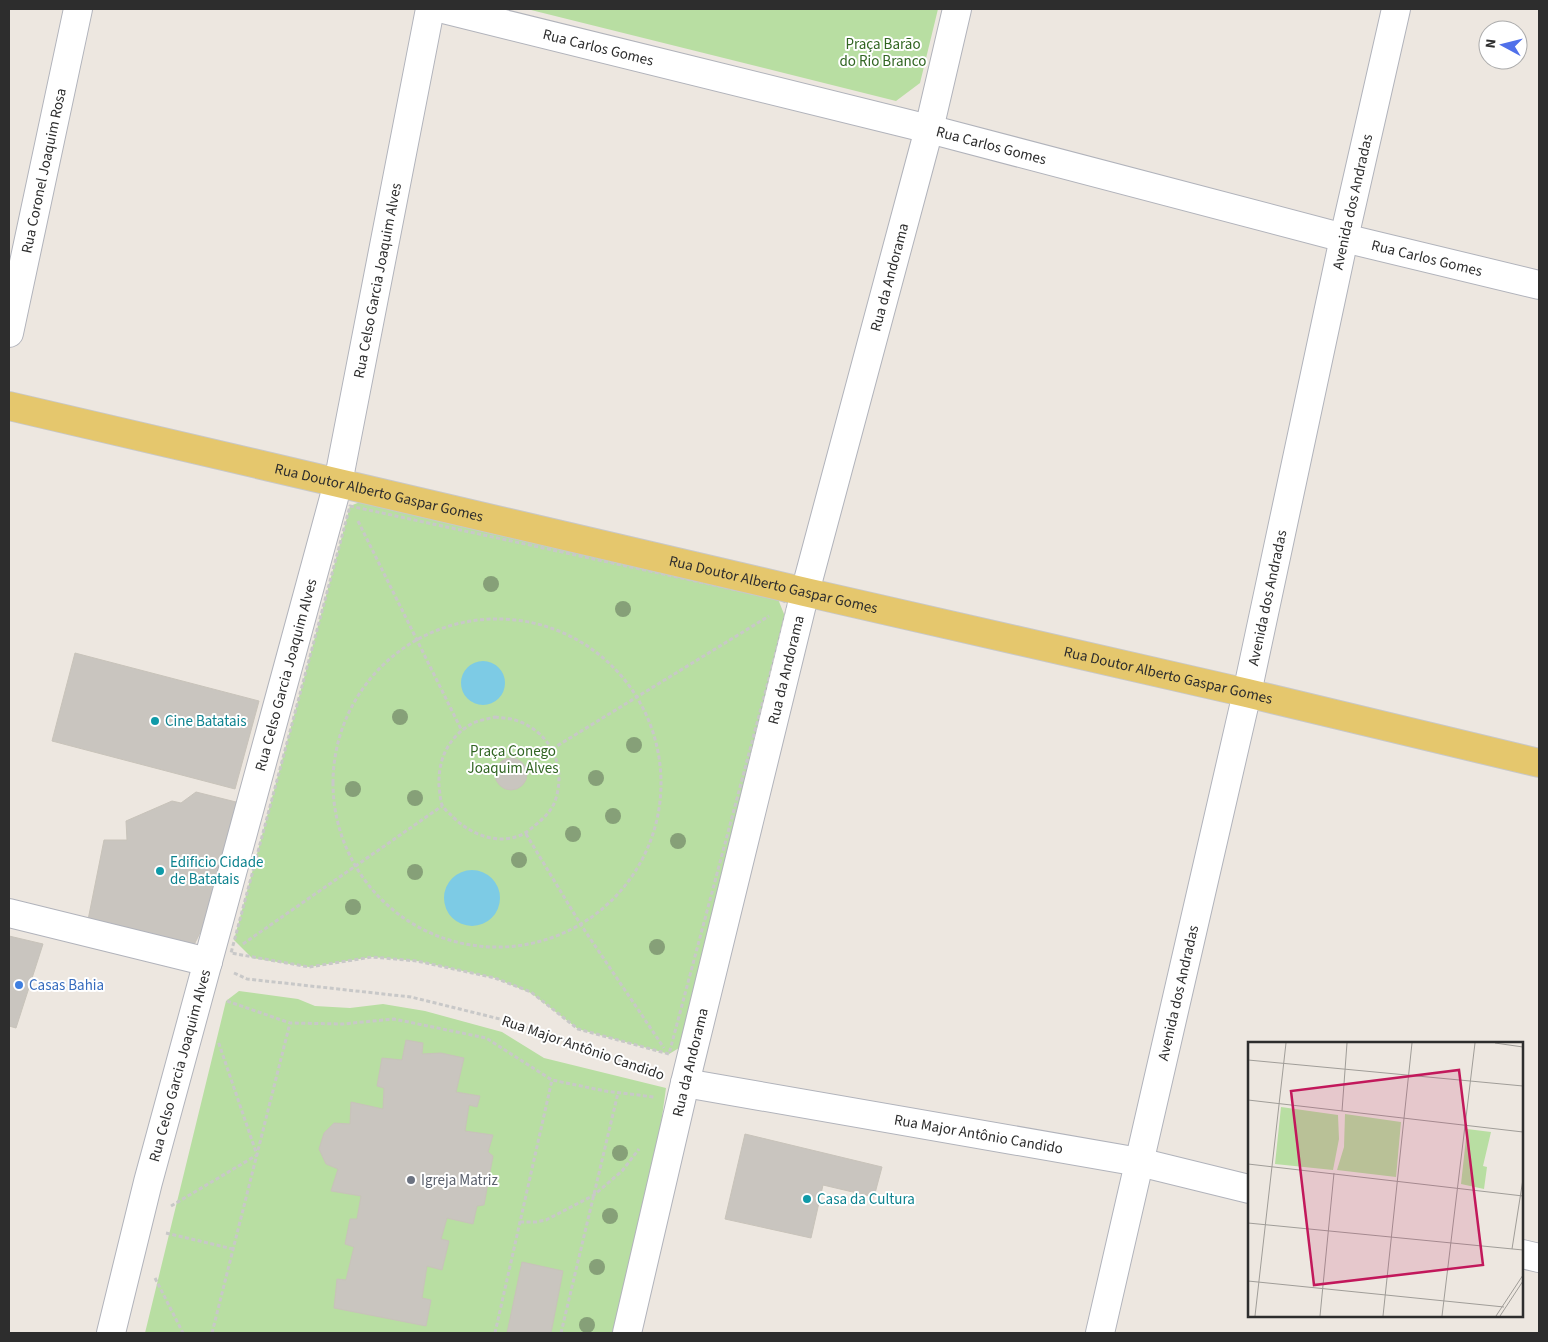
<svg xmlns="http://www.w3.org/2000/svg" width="1548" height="1342" font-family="'Source Sans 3',sans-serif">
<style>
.green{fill:#b8dea2}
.water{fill:#7dcbe5}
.building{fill:#c9c5bf;stroke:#c8c3ba}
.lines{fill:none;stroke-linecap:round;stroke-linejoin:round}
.minor-casing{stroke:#b1b3bb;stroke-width:30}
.major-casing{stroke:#c8c8c8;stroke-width:30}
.path{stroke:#c8c8c8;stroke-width:3;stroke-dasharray:4 2.5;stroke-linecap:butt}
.minor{stroke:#fff;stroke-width:28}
.major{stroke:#e5c76d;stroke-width:28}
.tree{fill:#86a078}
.culture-dot{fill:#0f9aa8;stroke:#fff;stroke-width:2}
.shop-dot{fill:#3f7fe0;stroke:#fff;stroke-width:2}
.worship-dot{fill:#6b7280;stroke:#fff;stroke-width:2}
.labels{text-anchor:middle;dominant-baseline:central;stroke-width:4;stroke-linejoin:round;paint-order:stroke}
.park-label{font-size:15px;fill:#316522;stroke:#fff}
.street-label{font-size:15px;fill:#2d2d2d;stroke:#fff}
.culture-label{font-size:15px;fill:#0d838f;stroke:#fff;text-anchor:start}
.shop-label{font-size:15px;fill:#366cbe;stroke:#fff;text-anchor:start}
.worship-label{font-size:15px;fill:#5b616d;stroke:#fff;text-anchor:start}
.inset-road{fill:none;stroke:#a09d98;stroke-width:1}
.view{fill:#c2185b;fill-opacity:0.15;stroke:#c2185b;stroke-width:2.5}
.inset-edge{fill:none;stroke:#2d2d2d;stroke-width:2.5}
</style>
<rect width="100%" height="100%" fill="#ede7e0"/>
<!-- green -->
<path class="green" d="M527,9H938L920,83L896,101Z
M360,502L778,599L786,619L679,1048L669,1054L578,1029L531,993L495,978L417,961L372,957L309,967L252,958L234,940L350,506Z
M239,991L298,999L315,1006L350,1008L383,1004L425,1011L502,1032L544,1058L666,1088L661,1124L613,1333H145L226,1001Z"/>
<!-- water -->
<path class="water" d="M461 683a22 22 0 1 1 44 0a22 22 0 1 1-44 0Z
M444 898a28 28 0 1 1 56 0a28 28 0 1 1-56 0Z"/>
<!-- building -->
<path class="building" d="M75,653L259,701L235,789L52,741Z
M495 774a16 16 0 1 1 32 0a16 16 0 1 1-32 0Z
M196,792L240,803L215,902L192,949L87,925L104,840H127L126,821L172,801L181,803Z
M9,936L43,944L16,1028L9,1026Z
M406,1040L423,1043L422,1054L441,1053L464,1058L456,1092L480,1096L477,1107L469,1105L465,1131L493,1135L488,1152L493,1156L484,1205L477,1206L473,1224L447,1218L441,1239L449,1241L442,1270L427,1266L422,1298L431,1300L426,1326L334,1308L337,1279L346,1280L354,1247L345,1244L350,1219H357L361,1196L331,1191L338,1169L326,1164L319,1149L324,1133L334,1123L350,1124L351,1102L383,1109L384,1088L377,1086L382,1058L402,1060Z
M745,1134L882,1167L874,1197L823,1185L811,1238L725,1219Z
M522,1262L563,1271L551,1333H507Z"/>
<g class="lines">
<defs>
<g id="minor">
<path id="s1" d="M443,9L929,129L1344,238L1539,285"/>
<path id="s2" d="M9,333L78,9"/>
<path d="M9,913L208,962"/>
<path id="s3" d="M685,1083L1139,1162L1249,1189"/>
<path d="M1522,1254L1539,1258"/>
<path id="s4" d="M111,1333L148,1182L338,483L430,9"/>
<path id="s5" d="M627,1333L685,1083L805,592L929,129L957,9"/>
<path id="s6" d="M1100,1333L1247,693L1344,238L1396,9"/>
</g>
<g id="major">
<path id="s7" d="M9,406L805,592L1247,693L1539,763"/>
</g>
</defs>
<!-- minor casing -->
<use href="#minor" class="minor-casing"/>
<!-- major casing -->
<use href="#major" class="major-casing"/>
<!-- path -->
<path class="path" d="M350,506L778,599L789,603L669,1054L578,1029L531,992L495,978L417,961L372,957L309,967L231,953Z
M358,521L462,731
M333 783a164 164 0 1 1 328 0a164 164 0 1 1-328 0Z
M495,717C502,718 511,718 518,721C550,733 566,764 556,798C553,810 543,819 533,827C509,849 473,838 452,816C449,813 444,809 442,805C440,800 440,792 439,786C438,759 448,737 473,723C480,720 488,719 495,717Z
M552,749L769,616
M526,834L581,925L664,1048
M243,944L442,806
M234,973L247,979L411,997L504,1020L659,1074
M227,1001L290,1023L343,1024L394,1019L486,1038L552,1080L605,1091L654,1097
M171,1206L257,1155L218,1041
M520,1222H536L546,1220L594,1195L622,1171L639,1149
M166,1233L233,1249
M155,1278L183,1333
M212,1333L290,1023
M495,1333L552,1080
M561,1333L618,1093"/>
<!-- minor -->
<use href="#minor" class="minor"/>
<!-- major -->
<use href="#major" class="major"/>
</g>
<!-- trees -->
<g class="tree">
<circle cx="491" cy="584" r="8"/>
<circle cx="623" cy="609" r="8"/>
<circle cx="400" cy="717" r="8"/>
<circle cx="634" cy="745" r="8"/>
<circle cx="596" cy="778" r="8"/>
<circle cx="353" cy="789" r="8"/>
<circle cx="415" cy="798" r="8"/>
<circle cx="613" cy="816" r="8"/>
<circle cx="573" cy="834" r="8"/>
<circle cx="678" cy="841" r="8"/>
<circle cx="519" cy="860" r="8"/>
<circle cx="415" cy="872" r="8"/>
<circle cx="353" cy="907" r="8"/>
<circle cx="657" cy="947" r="8"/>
<circle cx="620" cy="1153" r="8"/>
<circle cx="610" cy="1216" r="8"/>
<circle cx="597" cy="1267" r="8"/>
<circle cx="587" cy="1325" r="8"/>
</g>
<!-- markers -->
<g class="culture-dot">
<circle cx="155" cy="721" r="5"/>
<circle cx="160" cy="871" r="5"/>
<circle cx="807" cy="1199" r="5"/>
</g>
<circle class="shop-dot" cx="19" cy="985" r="5"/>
<circle class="worship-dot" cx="411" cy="1180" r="5"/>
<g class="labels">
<!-- park labels -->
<g class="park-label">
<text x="883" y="44">Praça Barão<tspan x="883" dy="17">do Rio Branco</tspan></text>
<text x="513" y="751">Praça Conego<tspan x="513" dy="17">Joaquim Alves</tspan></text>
</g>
<!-- street labels -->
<g class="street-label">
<text stroke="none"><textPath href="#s1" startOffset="160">Rua Carlos Gomes</textPath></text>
<text stroke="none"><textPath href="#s1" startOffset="565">Rua Carlos Gomes</textPath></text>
<text stroke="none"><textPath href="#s2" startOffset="166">Rua Coronel Joaquim Rosa</textPath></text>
<text stroke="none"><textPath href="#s6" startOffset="1159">Avenida dos Andradas</textPath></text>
<text stroke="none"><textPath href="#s1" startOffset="1015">Rua Carlos Gomes</textPath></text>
<text stroke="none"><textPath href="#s5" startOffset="1088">Rua da Andorama</textPath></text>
<text stroke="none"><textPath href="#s4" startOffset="1086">Rua Celso Garcia Joaquim Alves</textPath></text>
<text stroke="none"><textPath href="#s7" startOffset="380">Rua Doutor Alberto Gaspar Gomes</textPath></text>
<text stroke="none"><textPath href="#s7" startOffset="785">Rua Doutor Alberto Gaspar Gomes</textPath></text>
<text stroke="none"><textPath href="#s6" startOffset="754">Avenida dos Andradas</textPath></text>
<text stroke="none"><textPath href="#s5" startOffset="682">Rua da Andorama</textPath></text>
<text stroke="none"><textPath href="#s4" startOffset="681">Rua Celso Garcia Joaquim Alves</textPath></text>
<text stroke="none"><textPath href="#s7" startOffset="1190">Rua Doutor Alberto Gaspar Gomes</textPath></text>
<text stroke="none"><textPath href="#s6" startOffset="349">Avenida dos Andradas</textPath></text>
<text transform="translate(583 1048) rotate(19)">Rua Major Antônio Candido</text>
<text stroke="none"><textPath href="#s5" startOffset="278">Rua da Andorama</textPath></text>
<text stroke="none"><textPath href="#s4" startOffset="276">Rua Celso Garcia Joaquim Alves</textPath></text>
<text stroke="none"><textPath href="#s3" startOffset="298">Rua Major Antônio Candido</textPath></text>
</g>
<!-- culture labels -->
<g class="culture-label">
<text x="165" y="721">Cine Batatais</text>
<text x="170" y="862">Edificio Cidade<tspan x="170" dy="17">de Batatais</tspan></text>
<text x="817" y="1199">Casa da Cultura</text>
</g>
<!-- shop labels -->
<g class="shop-label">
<text x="29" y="985">Casas Bahia</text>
</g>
<!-- worship labels -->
<g class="worship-label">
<text x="421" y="1180">Igreja Matriz</text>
</g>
</g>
<!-- overview -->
<g transform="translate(1248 1042)">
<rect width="275" height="275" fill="#ede7e0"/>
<path d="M33,65L90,73L91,97L85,128L27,122ZM97,72L153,80L148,135L89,128L96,105ZM219,87L243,90L235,124L239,125L236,147L213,142Z" fill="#b8dea2"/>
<path class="inset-road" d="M247,1L275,5M0,18L275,44M0,58L275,90M94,69L99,1M0,122L275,154M0,181L275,208M264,207L275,137M0,239L256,265M7,274L38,1M72,274L86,131M135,274L164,1M194,274L227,1M248,274L275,233M252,274L275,239"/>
<path class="view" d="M211,28L235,223L66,243L43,49Z"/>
<rect width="275" height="275" class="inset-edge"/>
</g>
<!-- border -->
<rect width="1548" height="1342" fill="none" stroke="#2d2d2d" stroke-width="20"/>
<!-- north arrow -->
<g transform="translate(1503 45) rotate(277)"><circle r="24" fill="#ffffff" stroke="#ababab"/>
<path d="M0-4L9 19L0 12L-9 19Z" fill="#5070ea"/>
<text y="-8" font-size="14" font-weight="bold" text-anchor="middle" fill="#2d2d2d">N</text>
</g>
</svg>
